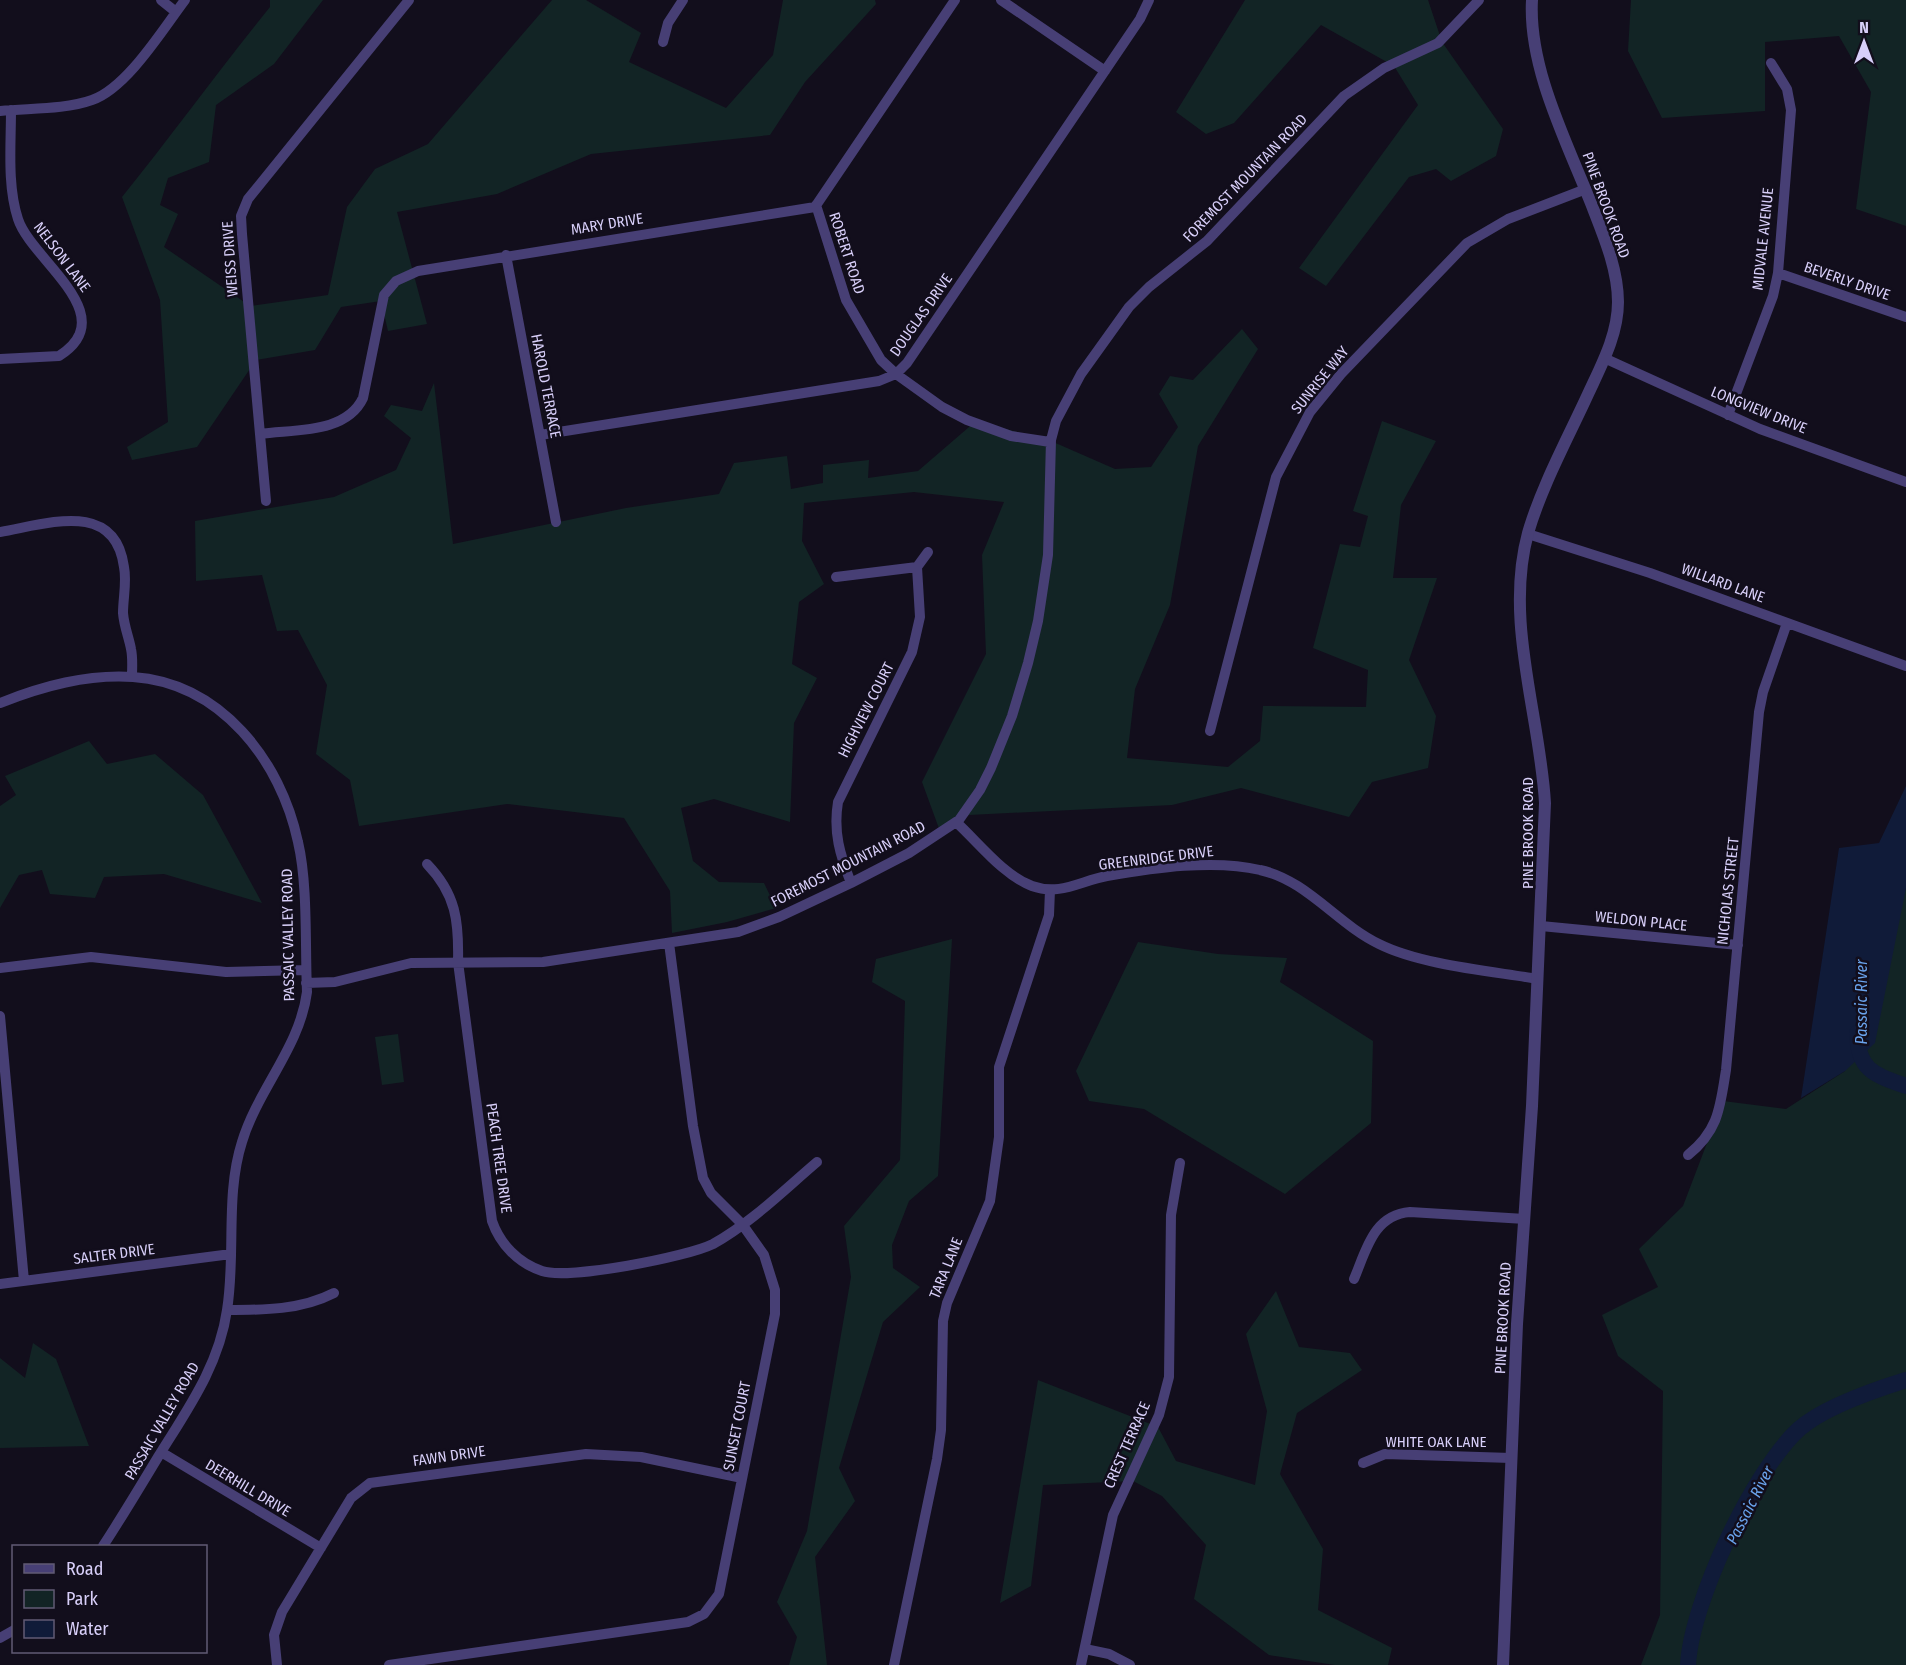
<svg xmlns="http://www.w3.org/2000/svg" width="1906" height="1665" font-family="'Fira Sans Condensed',sans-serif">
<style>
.green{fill:#122425}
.water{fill:#101b39}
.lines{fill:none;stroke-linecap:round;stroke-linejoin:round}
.river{stroke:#101b39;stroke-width:16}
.minor{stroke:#473f75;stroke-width:10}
.tertiary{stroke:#473f75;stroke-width:12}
.labels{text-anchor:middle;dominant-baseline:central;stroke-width:5;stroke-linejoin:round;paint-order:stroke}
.street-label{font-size:15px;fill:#d8cff9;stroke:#120e1c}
.water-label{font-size:16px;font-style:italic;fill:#6aa3ec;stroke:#120e1c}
</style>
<rect width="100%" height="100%" fill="#120e1c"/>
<!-- green -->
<path class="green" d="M270,0H323L274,64L216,105L209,162L168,178L160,205L178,214L164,247L250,306L328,295L347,207L375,169L428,144L552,0H586L641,33L629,62L726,108L773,55L783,0H875L876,4L805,82L770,135L591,154L497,194L397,212L427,324L388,331L381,301L341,307L315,350L256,360L197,447L132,460L127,447L168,422L160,300L122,197C172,135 219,70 270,7Z
M1245,0H1428L1442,42L1503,129L1496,156L1451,181L1436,169L1409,177L1326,286L1299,268L1418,105L1394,66L1321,25L1234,123L1206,134L1176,112Z
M1631,0H1906V226L1856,209L1871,92L1839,36L1765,42V111L1662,118L1628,51Z
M1242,329L1258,349L1198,446L1170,605L1135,689L1127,758L1228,767L1260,741L1263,706L1366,707L1368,670L1313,648L1340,544L1360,547L1368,516L1353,511L1382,421L1436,441L1401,505L1393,578H1437L1409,660L1436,716L1428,768L1372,782L1349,817L1241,788L1172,805L969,815L941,834L922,782L986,654L982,555L1004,502L914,492L804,503L802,541L824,584L799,602L792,664L817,678L794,723L790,822L714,799L681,808L693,861L719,882L764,883L776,908L727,922L672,933L670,891L624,818L507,804L359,826L350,780L316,754L327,685L298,630L277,631L262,575L196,581L195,521L334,497L396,470L411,438L384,416L391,405L422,411L434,383L453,544L626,508L719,494L734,463L787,456L791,489L823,483V465L869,460L868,478L918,471L976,421L1051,441L1115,469L1151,467L1178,427L1159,394L1170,376L1193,380Z
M89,741L107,764L155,754L203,795L262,903L164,874L104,877L95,898L50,894L42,870L19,875L0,908V806L16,795L5,776Z
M1906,888V1665H1641L1660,1615L1663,1391L1618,1356L1602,1315L1658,1287L1639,1249L1683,1206L1723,1101L1786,1109L1845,1071Z
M952,939L938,1176L909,1201L892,1245L893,1268L920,1287L883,1322L839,1468L855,1501L815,1557L827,1665H789L797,1637L777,1602L807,1531L851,1277L844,1226L900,1160L905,1001L872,982L876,959Z
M1138,942L1218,954L1287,958L1280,982L1373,1041L1371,1123L1285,1194L1144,1109L1089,1101L1076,1071Z
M398,1034L404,1082L382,1085L375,1037Z
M1276,1291L1299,1347L1350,1353L1362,1370L1297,1413L1280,1474L1323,1549L1318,1610L1392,1648L1388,1665H1335L1269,1655L1194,1599L1206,1545L1162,1496L1133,1481L1043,1485L1031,1586L1000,1603L1038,1380L1158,1427L1176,1461L1255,1485L1267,1411L1246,1334Z
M33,1343L56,1359L89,1446L0,1448V1358L25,1378Z"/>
<!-- water -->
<path class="water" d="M1906,786V888L1875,1043L1845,1071L1801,1098L1839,848L1879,843Z"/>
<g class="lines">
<!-- river -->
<path class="river" d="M1857,1033C1858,1071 1875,1075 1906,1086
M1688,1665C1691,1603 1753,1471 1799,1429C1824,1407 1874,1390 1906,1380"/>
<!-- minor -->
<path class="minor" d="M161,0L176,12
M1001,0L1105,71
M663,42L668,23L683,0
M0,111C29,108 64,110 92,100C127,88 163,29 185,0
M816,205L846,300L881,360L896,374L942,407L967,420L1011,436L1050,442
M506,255L556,522
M1778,273L1906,317
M1604,358L1760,429L1906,482
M0,359L59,356C124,315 31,260 18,219C7,185 11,145 11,110
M1728,415L1773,296L1778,273L1791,110L1787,89L1771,63
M260,434C294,429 346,434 363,398L384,295L396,281L418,271L815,207L955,0
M540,435L879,381L896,374L907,363L1140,19L1149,0
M266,501L242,234L241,216L248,199L409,0
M0,532C47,524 115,499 124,567C127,582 123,598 123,613C124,626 129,638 131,649C133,658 132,668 132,677
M1528,534L1650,573L1906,666
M836,577L917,567
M0,703C43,686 87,674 133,677C221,683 281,761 298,842C308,884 305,947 307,992C300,1047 258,1089 242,1142C225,1195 236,1255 227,1310C219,1366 187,1410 158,1457C140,1487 122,1517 103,1546
M1210,731L1276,477L1310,412L1341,374L1467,243L1508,219L1586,189
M956,822C979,843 1003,875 1032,886C1060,896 1080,881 1107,876C1154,868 1214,859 1260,870C1307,880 1337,924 1379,944C1421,965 1491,971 1538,979
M427,864C456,894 459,921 458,962L492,1221C500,1244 518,1263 542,1271C568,1280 687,1257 713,1244C751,1223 784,1190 817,1162
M851,883C840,855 833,832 838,802L912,652L920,617L917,567L928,552
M1541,926L1738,945
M0,968L91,957L226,972L305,970
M306,983L335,982L411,963L543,962L738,932L779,917L851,883L909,853L959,820L980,790L991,768L1012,716L1028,663L1038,621L1048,555L1051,440L1056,421L1081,374L1129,307L1149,287L1207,241L1344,96L1384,68L1438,43L1479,0
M0,1016L24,1281
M1688,1155C1719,1130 1720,1107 1726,1070L1759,712L1763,692L1787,623
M1354,1279C1366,1251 1373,1215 1410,1212L1525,1219
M0,1284L231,1254
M227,1310C264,1310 301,1310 334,1293
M161,1452L321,1548
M1363,1463L1385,1454L1511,1458
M0,1638L14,1630
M1085,1649L1109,1654L1130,1665
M277,1665L274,1635L282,1612L351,1498L370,1483L586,1454L641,1457L742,1478
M389,1665L688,1622L704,1614L719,1594L775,1314V1290L764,1255L742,1224L711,1193L703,1178L693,1126L669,943
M894,1665L937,1459L941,1430L943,1321L947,1303L990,1201L999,1137V1067L1049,915L1050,890
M1081,1665L1113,1515L1159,1415L1169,1377L1171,1215L1180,1163"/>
<!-- tertiary -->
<path class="tertiary" d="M1503,1665L1517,1324L1532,1106L1545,803C1540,715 1504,621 1528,533C1542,485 1568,438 1589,392C1602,364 1618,334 1618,302C1618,271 1605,239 1594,211C1569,146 1528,70 1532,0"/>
</g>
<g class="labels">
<!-- street labels -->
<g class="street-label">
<text transform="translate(1245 178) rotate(-46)">FOREMOST MOUNTAIN ROAD</text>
<text transform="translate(1606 205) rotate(70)">PINE BROOK ROAD</text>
<text transform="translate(607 224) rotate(-9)">MARY DRIVE</text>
<text transform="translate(1763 239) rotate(-84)">MIDVALE AVENUE</text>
<text transform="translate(847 253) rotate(72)">ROBERT ROAD</text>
<text transform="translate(62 257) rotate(53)">NELSON LANE</text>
<text transform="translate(230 259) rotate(-94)">WEISS DRIVE</text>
<text transform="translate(1847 281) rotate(19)">BEVERLY DRIVE</text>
<text transform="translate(921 315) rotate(-55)">DOUGLAS DRIVE</text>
<text transform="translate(1320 380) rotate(-51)">SUNRISE WAY</text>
<text transform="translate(546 386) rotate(79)">HAROLD TERRACE</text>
<text transform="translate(1759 410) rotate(22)">LONGVIEW DRIVE</text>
<text transform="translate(1723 583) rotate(20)">WILLARD LANE</text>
<text transform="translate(866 710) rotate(-63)">HIGHVIEW COURT</text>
<text transform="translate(1528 833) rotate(-90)">PINE BROOK ROAD</text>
<text transform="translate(1156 858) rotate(-7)">GREENRIDGE DRIVE</text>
<text transform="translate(848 864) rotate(-27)">FOREMOST MOUNTAIN ROAD</text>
<text transform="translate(1728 891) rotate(-84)">NICHOLAS STREET</text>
<text transform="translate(1641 921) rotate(6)">WELDON PLACE</text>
<text transform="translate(288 935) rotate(-91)">PASSAIC VALLEY ROAD</text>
<text transform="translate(499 1158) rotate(82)">PEACH TREE DRIVE</text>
<text transform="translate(114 1254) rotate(-7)">SALTER DRIVE</text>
<text transform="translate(946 1268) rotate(-68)">TARA LANE</text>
<text transform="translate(1503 1318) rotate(-87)">PINE BROOK ROAD</text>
<text transform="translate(162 1421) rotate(-60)">PASSAIC VALLEY ROAD</text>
<text transform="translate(737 1426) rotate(-79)">SUNSET COURT</text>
<text x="1436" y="1442">WHITE OAK LANE</text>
<text transform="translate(1127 1445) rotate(-66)">CREST TERRACE</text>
<text transform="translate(449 1456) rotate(-8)">FAWN DRIVE</text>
<text transform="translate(248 1488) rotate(31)">DEERHILL DRIVE</text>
</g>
<!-- water labels -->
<g class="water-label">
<text transform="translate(1861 1002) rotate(-90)">Passaic River</text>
<text transform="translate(1750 1505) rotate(-63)">Passaic River</text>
</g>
</g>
<!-- legend -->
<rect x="12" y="1545" width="195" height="108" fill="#120e1c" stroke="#615b74" stroke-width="1.5"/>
<rect x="24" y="1564" width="30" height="9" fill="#473f75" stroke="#615b74" stroke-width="1.5"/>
<text x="66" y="1575" font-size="18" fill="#d8cff9">Road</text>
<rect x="24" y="1590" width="30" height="18" fill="#122425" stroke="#615b74" stroke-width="1.5"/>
<text x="66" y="1605" font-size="18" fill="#d8cff9">Park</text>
<rect x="24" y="1620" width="30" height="18" fill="#101b39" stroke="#615b74" stroke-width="1.5"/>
<text x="66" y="1635" font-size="18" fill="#d8cff9">Water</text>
<!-- north arrow -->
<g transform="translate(1864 42)" stroke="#120e1c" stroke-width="4.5" paint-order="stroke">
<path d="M0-4.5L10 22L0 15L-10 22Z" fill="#d8cff9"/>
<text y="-9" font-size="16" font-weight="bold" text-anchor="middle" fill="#d8cff9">N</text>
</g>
</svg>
